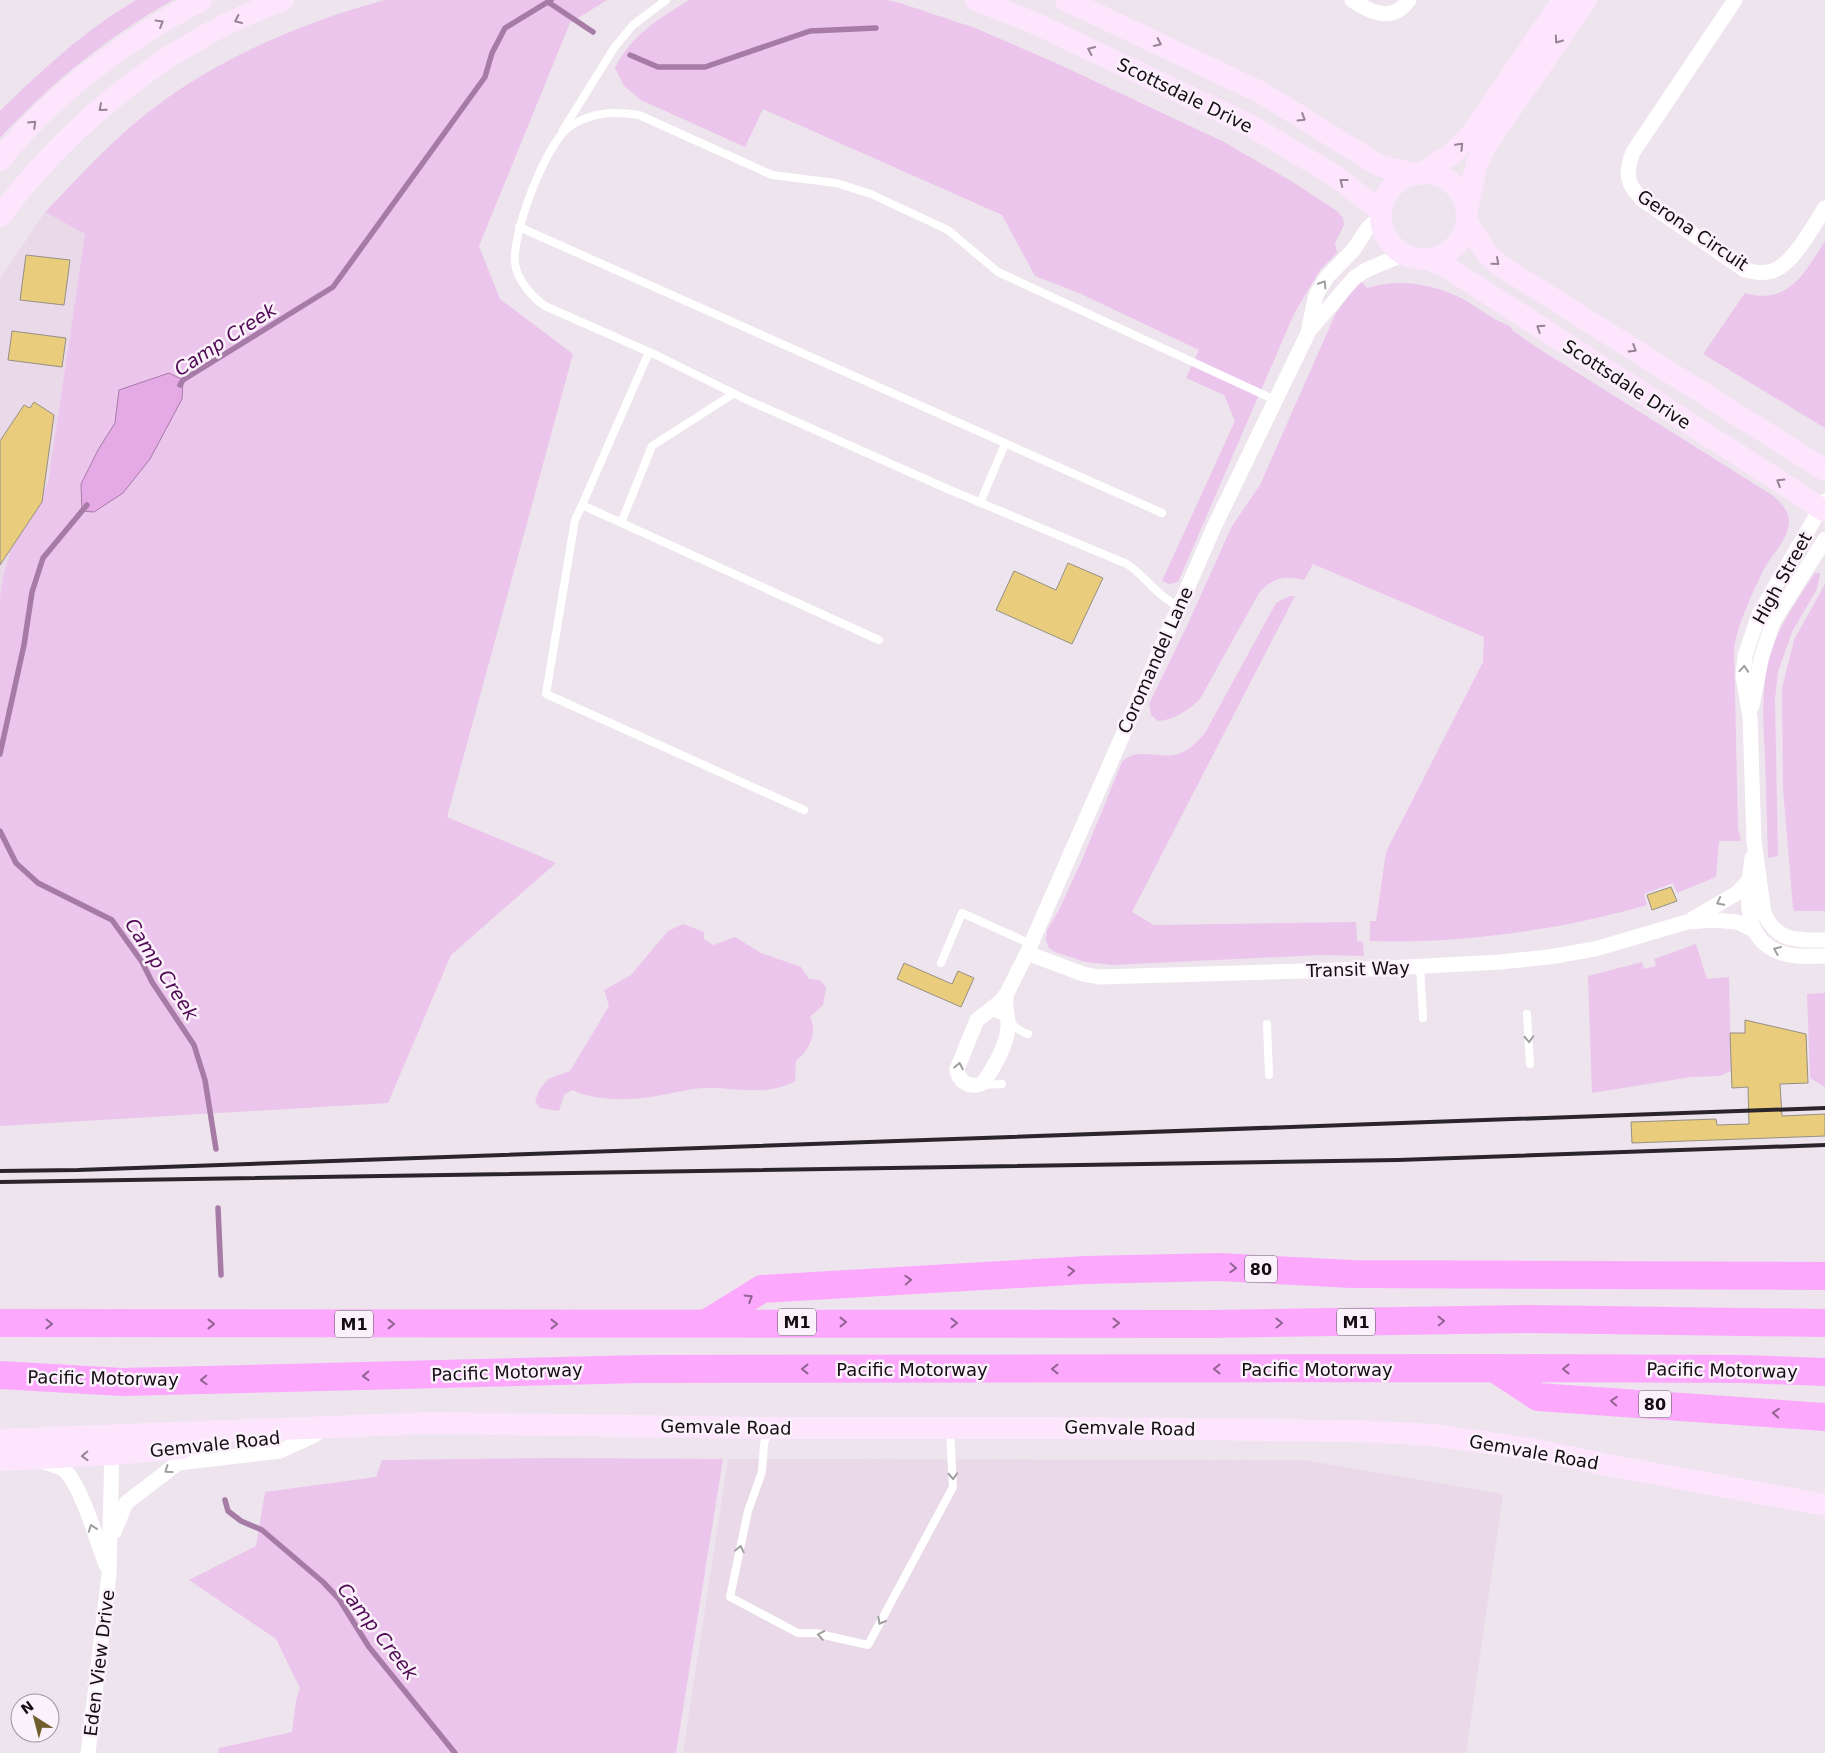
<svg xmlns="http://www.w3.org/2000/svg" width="1825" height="1753" font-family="'DejaVu Sans',sans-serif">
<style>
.built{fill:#e9d9e9}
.green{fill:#ebc5ec}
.water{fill:#e5aae6;stroke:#a67ba6}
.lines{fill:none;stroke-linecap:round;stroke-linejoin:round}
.stream{stroke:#a67ba6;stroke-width:5.5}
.building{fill:#eacc7d;stroke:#959084}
.lane{stroke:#fff;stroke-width:8}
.street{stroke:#fff;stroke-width:15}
.secondary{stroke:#fee5fe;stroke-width:22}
.highway{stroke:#fba8fd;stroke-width:28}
.rail{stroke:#2a252a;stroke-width:4}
.oneway{stroke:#948494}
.oneway2{stroke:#a09fa0}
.oneway3{stroke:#926393}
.labels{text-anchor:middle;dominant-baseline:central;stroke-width:5;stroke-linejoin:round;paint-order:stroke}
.shield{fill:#fbf1fb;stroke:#585258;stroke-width:1}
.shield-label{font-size:16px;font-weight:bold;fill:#120e12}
.street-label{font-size:18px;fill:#120e12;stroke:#fbf1fb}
.water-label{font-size:19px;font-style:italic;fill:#500954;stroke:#fbf1fb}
</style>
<rect width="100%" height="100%" fill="#eee4ee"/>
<!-- built -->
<path class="built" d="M45,212L85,234L48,483L15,536L4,573L0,597V279Z
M728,1459L1304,1460L1503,1494L1466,1753H683Z"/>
<!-- green -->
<path class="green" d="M136,0H173C108,36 50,84 0,138V111C42,70 85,30 136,0Z
M385,0H607L570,23L479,246L500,299L573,354L447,817L556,863L451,955L388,1103L0,1126V597L4,573L15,536L48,483L85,234L45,212C80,176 114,137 155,107C223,56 304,22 385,0Z
M689,0H888L900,3L975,28L1056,63L1224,142L1291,181L1337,211L1343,218L1344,225L1335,243L1337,253L1320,270L1294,314L1178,582L1169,584L1162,581L1235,421L1224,395L1186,378L1199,350L1079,293L1035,276L1002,215L763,109L745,147L641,100L624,86L615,68C630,36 660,18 689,0Z
M1825,241V428L1703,354L1745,293C1789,306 1805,272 1825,241Z
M1362,282L1367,288C1399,278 1433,284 1463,299C1479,308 1493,320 1510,326L1512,330L1530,343L1772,495C1780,502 1788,509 1789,520C1789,541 1771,554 1763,571C1751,596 1740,619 1734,647L1738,828L1741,841H1719L1716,877L1677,893L1673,883L1644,894L1647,905C1560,930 1462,944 1370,941V921H1376L1386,852L1483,662L1484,637L1313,564L1304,580C1285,575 1272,578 1259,593L1200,699C1189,710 1174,720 1158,721L1151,715L1149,704L1186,628L1232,526L1260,485L1335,315L1351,292Z
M1815,573H1820L1817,589L1792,632L1778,672L1775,699L1778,856L1768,858C1767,823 1766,789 1765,755C1763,721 1761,685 1771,652C1780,623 1799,598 1815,573Z
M1825,584V911H1795L1793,908L1783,789L1782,688L1794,640Z
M1290,596H1295L1132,912L1154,925L1356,922L1357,941L1363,942L1364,956L1321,955L1113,965L1085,962L1055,952L1049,948L1046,940L1047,930L1058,912L1082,860L1122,762C1136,746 1160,760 1178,754C1189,751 1198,741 1205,733L1276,603Z
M683,924L704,932V939L713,945L735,937L761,953L801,967L809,979L820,980L826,987L823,1005L810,1017C818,1033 810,1049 796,1061L795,1081C768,1097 735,1087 705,1088C693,1088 679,1092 667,1094C638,1100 600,1103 572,1090L564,1095L559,1111L540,1108L535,1102L539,1090L548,1079L570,1071L609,1006L604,990L631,975L668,931Z
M1696,944L1707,979L1729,977L1731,1071L1720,1076L1691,1077L1592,1093L1588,976L1642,962L1644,969L1656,966L1654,959Z
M1825,993V1087L1810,1078L1807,994Z
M549,1458L723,1459L676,1753H218L219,1748L292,1732L296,1701L300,1688L276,1639L189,1580L256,1546L265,1492L376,1477L382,1460Z"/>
<!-- water -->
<path class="water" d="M169,373L183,380L182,399L150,459L123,493L94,512L82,511L81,484L98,450L115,423L119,390Z"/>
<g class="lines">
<!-- stream -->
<path class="stream" d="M548,2L593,32
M630,55L658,67H705L810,31L876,28
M180,385L183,380L333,287L485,77L492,53L505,28L551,0
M0,754L24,645L32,592L43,558L87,505
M0,831L16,863L38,883L112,920L142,962L152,982L194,1045L205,1080L216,1149
M218,1208L221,1275
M225,1500L228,1511L241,1521L262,1530L323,1582L339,1599L369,1647L455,1753"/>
</g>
<!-- building -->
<path class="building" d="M26,255L70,260L64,305L20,300Z
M12,331L66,338L62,367L8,360Z
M34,402L54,415L42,502L0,565V441L24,405L30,408Z
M1068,563L1103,578L1072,644L996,610L1014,571L1056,590Z
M1671,887L1677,901L1652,910L1647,895Z
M904,963L952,984L958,971L974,978L961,1007L897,979Z
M1745,1020L1806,1034L1808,1083L1780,1084L1782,1116L1825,1114V1136L1632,1143L1631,1122L1716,1119L1717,1125L1749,1124L1748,1087L1732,1088L1730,1033H1745Z"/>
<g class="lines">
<!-- lane -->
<path class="lane" d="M563,130L614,48L633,25L666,0
M519,227L1162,513
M649,352L582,505L879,640
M980,503L1005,444
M582,505L575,520L546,694L804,810
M621,523L652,446L733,394
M1179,606C1157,597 1147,577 1127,564L950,490L743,398L658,356L545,306C532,297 517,280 515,263C512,233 545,145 569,127C591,112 613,111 639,115L772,175L836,183L871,194L948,230L998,272L1275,400
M941,963L962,913L1031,944
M1420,966L1423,1018
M988,1013C1005,1011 1012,1030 1028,1034
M1527,1014L1530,1064
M1267,1024L1269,1075
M982,1085L1002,1084
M768,1431L764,1444L762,1472L748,1511L730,1597L798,1633H815L868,1645L953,1487L950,1430"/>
<!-- street -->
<path class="street" d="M1352,0C1371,13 1393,23 1409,0
M1735,0L1633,152C1625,173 1626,184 1643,200L1745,270C1754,272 1763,274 1772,271C1793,265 1813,226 1825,208
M1309,327L1316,295L1327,277L1354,249L1367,229L1381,216
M1825,501L1759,614L1745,656L1743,676L1750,717L1754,841L1764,913C1777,942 1796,940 1825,940
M1752,706L1761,659L1773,622L1825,539
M1752,858C1748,890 1740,938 1779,952C1793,958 1810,956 1825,956
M1691,920L1737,893L1749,880
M1027,953L1083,974L1099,977L1370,969L1500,962L1549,957L1595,949L1687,922L1713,920L1737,922L1754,930
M1007,993C1003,1006 1009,1015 1008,1028C1007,1045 993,1069 983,1083C970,1089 958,1082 957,1069L977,1020L1000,1002L1007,993L1027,953L1215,525L1309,331L1354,278L1366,270L1404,254
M41,1461C48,1463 56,1465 63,1469C80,1481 98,1544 106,1565
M114,1532L126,1503L178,1463L280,1451L315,1435
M88,1753L109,1574L112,1446"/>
<!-- secondary -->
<path class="secondary" d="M976,0L1030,21L1251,126L1337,177L1381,212
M1066,0L1262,93L1380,166L1414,174
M0,160C53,93 126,40 201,0
M1381 216a43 43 0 1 1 86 0a43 43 0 1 1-86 0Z
M1420,174L1452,154L1473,132L1563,0
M1467,209L1477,163L1486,145L1586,0
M0,216C72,121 170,41 283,0
M1467,223L1488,255L1501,266L1825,470
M1428,259L1450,269L1825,511
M0,1440L430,1423L769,1428H1084L1355,1431L1433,1435L1532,1449L1607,1465L1825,1505
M0,1460L113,1454L182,1448"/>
<!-- highway -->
<path class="highway" d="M0,1323L1209,1324L1529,1319L1825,1323
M707,1323L762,1289L1086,1270L1220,1267L1352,1274L1825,1276
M1494,1368L1538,1397L1825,1417
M0,1375L122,1382L642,1369L1494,1368L1742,1369L1825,1372"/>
<!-- rail -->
<path class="rail" d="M0,1171L78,1170L1825,1108
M0,1182L1398,1160L1825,1145"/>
</g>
<!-- one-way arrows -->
<defs><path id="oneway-chevron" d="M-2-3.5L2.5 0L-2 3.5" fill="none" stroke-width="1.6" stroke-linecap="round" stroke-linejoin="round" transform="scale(1.25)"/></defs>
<g class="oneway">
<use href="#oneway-chevron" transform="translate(238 20) rotate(155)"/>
<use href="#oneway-chevron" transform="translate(160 23) rotate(-31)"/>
<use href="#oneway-chevron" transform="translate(1558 40) rotate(125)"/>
<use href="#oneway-chevron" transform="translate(1158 43) rotate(25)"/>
<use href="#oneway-chevron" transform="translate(1091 50) rotate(-155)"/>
<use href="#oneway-chevron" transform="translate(102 108) rotate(139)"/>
<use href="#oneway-chevron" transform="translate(1302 118) rotate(32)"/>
<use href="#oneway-chevron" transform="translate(33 124) rotate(-44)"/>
<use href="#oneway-chevron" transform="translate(1460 146) rotate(-46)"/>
<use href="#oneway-chevron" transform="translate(1343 182) rotate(-142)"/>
<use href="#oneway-chevron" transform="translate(1496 262) rotate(41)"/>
<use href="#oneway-chevron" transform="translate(1540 328) rotate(-147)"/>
<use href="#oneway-chevron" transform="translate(1633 349) rotate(32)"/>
<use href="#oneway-chevron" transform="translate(1780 482) rotate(-148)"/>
<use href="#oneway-chevron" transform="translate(85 1456) rotate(178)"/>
</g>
<g class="oneway2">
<use href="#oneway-chevron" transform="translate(1323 284) rotate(-58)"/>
<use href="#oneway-chevron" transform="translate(1744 669) rotate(-86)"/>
<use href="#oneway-chevron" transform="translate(1720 902) rotate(152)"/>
<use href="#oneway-chevron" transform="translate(1777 950) rotate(-157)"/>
<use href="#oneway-chevron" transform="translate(1529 1039) rotate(87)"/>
<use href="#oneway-chevron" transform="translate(959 1066) rotate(-79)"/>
<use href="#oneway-chevron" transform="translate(168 1470) rotate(144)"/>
<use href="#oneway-chevron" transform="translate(953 1476) rotate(87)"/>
<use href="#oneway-chevron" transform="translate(92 1528) rotate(-110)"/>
<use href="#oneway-chevron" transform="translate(740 1549) rotate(-78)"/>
<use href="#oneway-chevron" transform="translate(881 1621) rotate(118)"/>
<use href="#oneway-chevron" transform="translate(821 1635) rotate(-170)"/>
</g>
<g class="oneway3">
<use href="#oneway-chevron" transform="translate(1233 1268) rotate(3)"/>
<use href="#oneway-chevron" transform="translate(1071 1271) rotate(-3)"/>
<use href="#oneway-chevron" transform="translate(908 1280) rotate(-3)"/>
<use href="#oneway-chevron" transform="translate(749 1298) rotate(-32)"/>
<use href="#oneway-chevron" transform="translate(1441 1321) rotate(-1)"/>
<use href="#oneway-chevron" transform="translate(843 1322)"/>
<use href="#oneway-chevron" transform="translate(954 1323)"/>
<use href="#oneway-chevron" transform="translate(1116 1323)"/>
<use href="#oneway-chevron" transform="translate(1279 1323) rotate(-1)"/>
<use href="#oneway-chevron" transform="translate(49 1324) rotate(1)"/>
<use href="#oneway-chevron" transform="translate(211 1324)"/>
<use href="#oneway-chevron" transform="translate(391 1324)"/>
<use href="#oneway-chevron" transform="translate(554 1324)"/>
<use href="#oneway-chevron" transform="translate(805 1369) rotate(-180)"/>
<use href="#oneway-chevron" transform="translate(1055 1369) rotate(-180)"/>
<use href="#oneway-chevron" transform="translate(1217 1369) rotate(180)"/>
<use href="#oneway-chevron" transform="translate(1566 1369) rotate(-180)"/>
<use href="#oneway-chevron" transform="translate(366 1376) rotate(178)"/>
<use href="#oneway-chevron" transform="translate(204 1380) rotate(178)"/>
<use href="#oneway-chevron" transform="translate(1614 1401) rotate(-176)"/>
<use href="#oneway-chevron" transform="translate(1776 1413) rotate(-176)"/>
</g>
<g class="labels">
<!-- shield labels -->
<g class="shield">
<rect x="1245" y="1255.5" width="32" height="27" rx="4"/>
<rect x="778" y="1308.5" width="38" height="27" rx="4"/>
<rect x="1337" y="1308.5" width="38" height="27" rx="4"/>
<rect x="335" y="1310.5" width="38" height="27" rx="4"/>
<rect x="1639" y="1390.5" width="32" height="27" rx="4"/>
</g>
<g class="shield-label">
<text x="1261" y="1269">80</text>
<text x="797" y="1322">M1</text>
<text x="1356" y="1322">M1</text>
<text x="354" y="1324">M1</text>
<text x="1655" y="1404">80</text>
</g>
<!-- street labels -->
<g class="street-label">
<text transform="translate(1185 95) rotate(26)">Scottsdale Drive</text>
<text transform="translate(1693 230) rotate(34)">Gerona Circuit</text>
<text transform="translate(1627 384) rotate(33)">Scottsdale Drive</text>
<text transform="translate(1782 578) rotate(-61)">High Street</text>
<text transform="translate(1155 660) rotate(-66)">Coromandel Lane</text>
<text transform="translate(1358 969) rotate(-2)">Transit Way</text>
<text x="912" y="1369">Pacific Motorway</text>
<text x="1317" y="1369">Pacific Motorway</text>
<text transform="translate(1722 1370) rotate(1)">Pacific Motorway</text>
<text transform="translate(507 1372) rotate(-2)">Pacific Motorway</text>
<text transform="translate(103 1378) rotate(1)">Pacific Motorway</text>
<text transform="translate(726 1427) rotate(1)">Gemvale Road</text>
<text transform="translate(1130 1428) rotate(1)">Gemvale Road</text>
<text transform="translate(215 1444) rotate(-6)">Gemvale Road</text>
<text transform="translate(1534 1452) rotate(10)">Gemvale Road</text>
<text transform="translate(99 1663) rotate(-83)">Eden View Drive</text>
</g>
<!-- water labels -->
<g class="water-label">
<text transform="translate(225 339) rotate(-33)">Camp Creek</text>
<text transform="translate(162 969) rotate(57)">Camp Creek</text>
<text transform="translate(378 1631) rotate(52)">Camp Creek</text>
</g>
</g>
<!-- north arrow -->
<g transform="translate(35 1718) rotate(324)"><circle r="24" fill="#fbf1fb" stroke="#9e969e"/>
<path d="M0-4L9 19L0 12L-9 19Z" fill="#6f5e2c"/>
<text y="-8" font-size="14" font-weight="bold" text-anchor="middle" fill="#120e12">N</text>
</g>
</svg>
